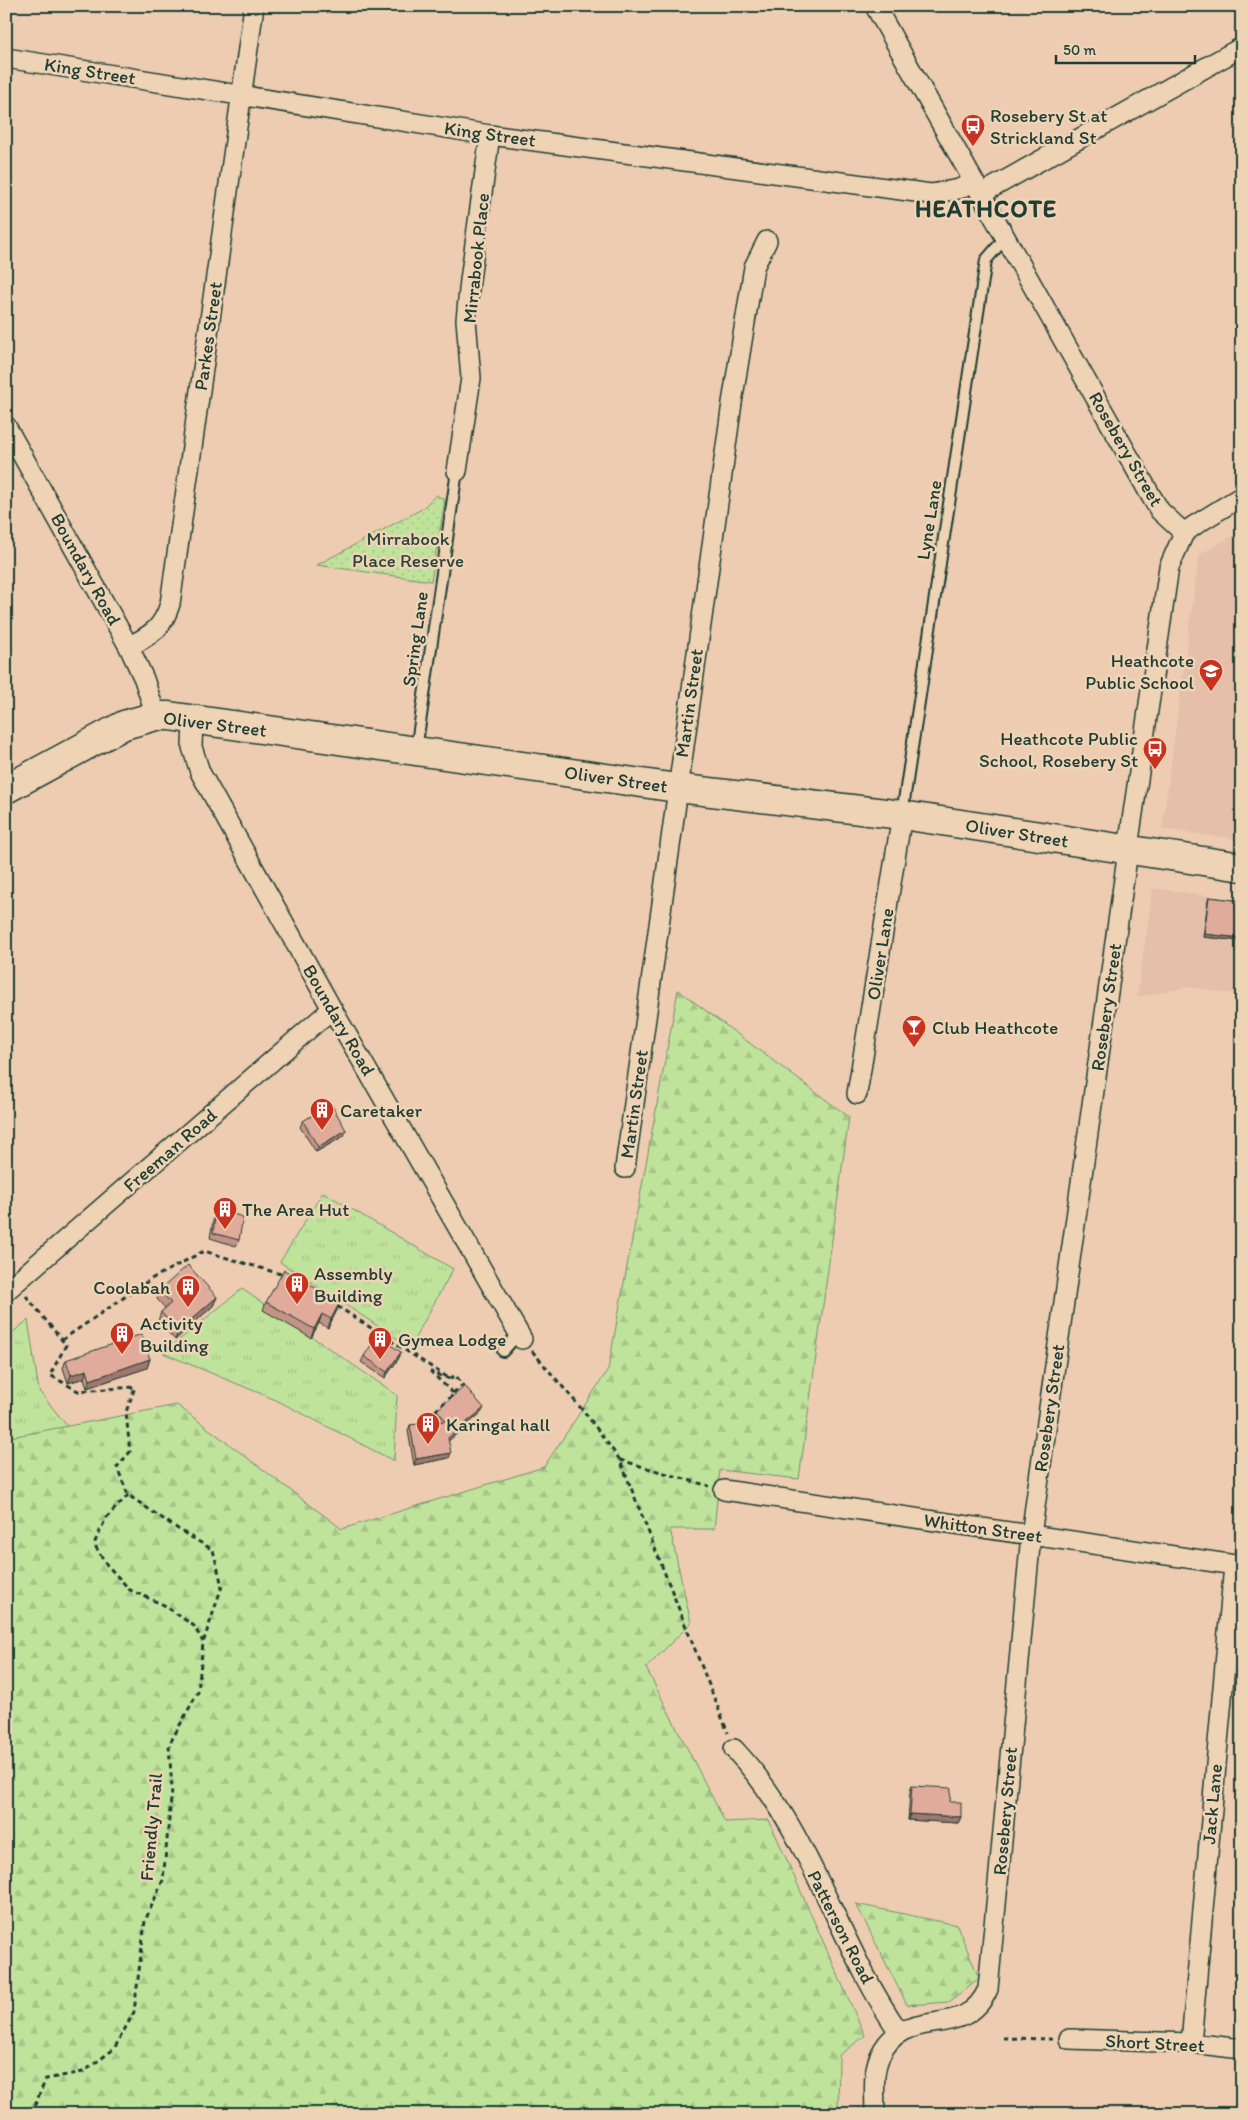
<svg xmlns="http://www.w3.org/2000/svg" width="1248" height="2120" font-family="Itim,sans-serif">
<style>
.built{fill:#e5bfa9}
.grass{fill:url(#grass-tufts);stroke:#709068}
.forest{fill:url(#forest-firs);stroke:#709068}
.park{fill:url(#park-dots);stroke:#709068}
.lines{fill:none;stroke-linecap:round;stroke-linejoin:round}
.lane-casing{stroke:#1f3d34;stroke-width:14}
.street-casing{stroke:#1f3d34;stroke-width:22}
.secondary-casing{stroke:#1f3d34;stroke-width:31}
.path{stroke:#1f3d34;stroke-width:3;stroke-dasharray:5 4;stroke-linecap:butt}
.lane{stroke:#eed3b5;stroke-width:10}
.street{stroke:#eed3b5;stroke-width:19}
.secondary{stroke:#eed3b5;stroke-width:28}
.wall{fill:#c29386;stroke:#1f3d34}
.shaded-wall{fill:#9e786d;stroke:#1f3d34}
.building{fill:#e1ab9c;stroke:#1f3d34}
.labels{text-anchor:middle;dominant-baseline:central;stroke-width:5;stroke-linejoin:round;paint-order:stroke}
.street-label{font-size:19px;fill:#1f3d34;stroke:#eed3b5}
.poi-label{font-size:19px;fill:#1f3d34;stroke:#eed3b5;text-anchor:start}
.park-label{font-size:19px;fill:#274539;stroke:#eed3b5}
.district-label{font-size:24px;font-weight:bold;letter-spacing:1px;fill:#1f3d34;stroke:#eed3b5}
</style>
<defs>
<pattern id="grass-tufts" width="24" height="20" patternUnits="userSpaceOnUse" patternTransform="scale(1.25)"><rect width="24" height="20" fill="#c0e39c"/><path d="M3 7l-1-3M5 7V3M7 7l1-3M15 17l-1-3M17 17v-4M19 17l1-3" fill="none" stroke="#a5c487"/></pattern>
<pattern id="forest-firs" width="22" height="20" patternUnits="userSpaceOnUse" patternTransform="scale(1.25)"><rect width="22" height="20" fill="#c0e39c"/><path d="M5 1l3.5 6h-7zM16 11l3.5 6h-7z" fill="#a5c487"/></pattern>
<pattern id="park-dots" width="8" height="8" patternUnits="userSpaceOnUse" patternTransform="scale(1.25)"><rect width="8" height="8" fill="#c0e39c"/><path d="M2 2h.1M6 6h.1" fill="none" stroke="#a5c487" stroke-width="1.8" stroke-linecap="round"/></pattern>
</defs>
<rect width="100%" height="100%" fill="#edccb1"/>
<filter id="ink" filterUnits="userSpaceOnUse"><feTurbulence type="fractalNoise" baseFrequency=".02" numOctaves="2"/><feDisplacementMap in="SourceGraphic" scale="10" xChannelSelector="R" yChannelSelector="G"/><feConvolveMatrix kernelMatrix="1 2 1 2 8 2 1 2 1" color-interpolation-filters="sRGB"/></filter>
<g filter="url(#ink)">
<!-- built -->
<path class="built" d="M1242,531V840L1162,829L1199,555Z
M1153,888L1242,901V995L1189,987L1137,997Z"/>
<!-- grass -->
<path class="grass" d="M323,1192L453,1269L410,1347L280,1262Z
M242,1289L397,1395L394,1461L276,1400L163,1353Z
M28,1320L39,1391L93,1458L6,1450V1338Z"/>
<!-- forest -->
<path class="forest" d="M678,990L849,1117L799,1479L720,1470L714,1529H670L691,1623L646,1668L725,1822L769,1820L865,2036L839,2055L838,2114H6V1438L177,1405L342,1529L544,1467L608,1370Z
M856,1904L957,1925L979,1978L949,2002L907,2005Z"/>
<!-- park -->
<path class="park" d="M436,495L445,500L431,581L317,565L422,509Z"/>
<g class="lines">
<defs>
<path id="lane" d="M416,750L457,471
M902,814L986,260L1005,238
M503,1351L519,1333
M1239,1566L1242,1547"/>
<path id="street" d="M875,6L1151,496L1160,511L1184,533
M6,58L490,135L931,194L959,189L973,182
M981,194L1242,47
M6,426L129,647L144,679L156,716
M457,471L471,378L466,320L470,280L490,135
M129,647C151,634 162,630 170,604L254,6
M193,719L192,747L200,772L332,1009L522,1339
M857,1094L902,815
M625,1168L732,403L754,267L767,241
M6,1291L332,1009
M724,1490L1242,1566
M734,1749C810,1829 837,1942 899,2032
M1069,2039L1191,2043L1242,2049
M1191,2043L1234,1565
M875,2114C875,2095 872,2073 880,2056C904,2002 964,2044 988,1989L1031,1535L1126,865V850L1130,834L1169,567L1184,533L1195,525L1242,496"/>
<path id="secondary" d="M6,789L124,725L156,716H169L677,788L902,815L1242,867"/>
</defs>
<!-- lane casing -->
<use href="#lane" class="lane-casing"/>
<!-- street casing -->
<use href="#street" class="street-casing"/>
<!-- secondary casing -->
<use href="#secondary" class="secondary-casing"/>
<!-- path -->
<path class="path" d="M26,1296L66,1345L50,1375L78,1391L135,1387L126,1412L130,1452L117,1467L128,1495L181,1531L213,1550L222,1586L203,1643L198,1692L169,1745L172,1789L163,1880L145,1921L134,2012L114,2049L83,2072L46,2079L31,2114
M337,1306L450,1379L431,1372L454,1394L423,1422
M62,1340L151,1279L204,1251L284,1275
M532,1351L586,1414L620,1460L728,1733
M450,1379L455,1375L463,1385L453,1393
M620,1460L709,1486
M128,1495L106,1518L94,1544L107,1565L130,1590L164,1605L194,1626L203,1642
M1003,2038L1052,2039"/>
<!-- lane -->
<use href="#lane" class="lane"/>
<!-- street -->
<use href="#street" class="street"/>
<!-- secondary -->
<use href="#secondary" class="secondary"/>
</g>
<!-- wall -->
<path class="wall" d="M1209,897L1242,901V941L1203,937L1208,900Z
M303,1121L346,1130L344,1136L316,1152L300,1127Z
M216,1209L239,1240L236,1246L210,1238L214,1215Z
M160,1290L217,1297L213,1306L175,1340L158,1321L161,1312L165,1308L157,1299Z
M266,1302L337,1310L328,1328L319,1323L311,1338L263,1310Z
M364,1356L399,1358L385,1378L361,1362Z
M150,1359L147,1368L87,1388L84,1378L68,1383L63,1368L66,1360Z
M437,1410L481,1413L448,1441L449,1458L414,1465L408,1431L410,1425L440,1422L435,1416Z
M912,1786L950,1802L961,1817L958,1823L908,1820L910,1791Z"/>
<!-- shaded-wall -->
<path class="shaded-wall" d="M1204,934L1242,938V941L1203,937Z
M346,1130L344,1136L316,1152L318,1147Z
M217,1297L213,1306L175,1340L178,1331Z
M340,1302L337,1310L328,1328L331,1319Z
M322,1314L319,1323L311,1338L314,1329Z
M401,1352L399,1358L385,1378L387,1372Z
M150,1359L147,1368L87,1388L90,1380Z
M87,1370L84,1378L68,1383L71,1375Z
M484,1408L481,1413L445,1444L448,1438Z
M451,1453L449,1458L414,1465L416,1459Z
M910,1814L961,1817L958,1823L908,1820Z"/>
<!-- building -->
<path class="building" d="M1209,897L1242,901V938L1204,934Z
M331,1104L346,1130L318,1147L303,1121Z
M216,1209L243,1217L239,1240L213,1233Z
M188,1265L217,1297L178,1331L161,1312L171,1303L160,1290Z
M284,1270L340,1302L331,1319L322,1314L314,1329L266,1302Z
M142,1334L150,1359L90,1380L87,1370L71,1375L66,1360Z
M377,1336L401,1352L387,1372L364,1356Z
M465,1386L484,1408L448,1438L451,1453L416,1459L410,1425L446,1421L437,1410Z
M912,1786L951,1788L950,1802H961V1817L910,1814Z"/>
</g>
<!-- icons -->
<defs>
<symbol id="bus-pin" viewBox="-11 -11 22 30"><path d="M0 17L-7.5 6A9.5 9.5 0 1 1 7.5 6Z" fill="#c8321e" stroke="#eed3b5"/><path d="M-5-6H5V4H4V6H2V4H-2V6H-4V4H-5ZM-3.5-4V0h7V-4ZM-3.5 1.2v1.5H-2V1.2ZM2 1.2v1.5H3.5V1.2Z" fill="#fff"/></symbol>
<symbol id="school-pin" viewBox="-11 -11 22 30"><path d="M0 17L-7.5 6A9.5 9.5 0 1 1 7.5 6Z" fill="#c8321e" stroke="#eed3b5"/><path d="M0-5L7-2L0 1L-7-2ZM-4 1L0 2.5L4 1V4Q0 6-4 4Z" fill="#fff"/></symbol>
<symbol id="bar-pin" viewBox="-11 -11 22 30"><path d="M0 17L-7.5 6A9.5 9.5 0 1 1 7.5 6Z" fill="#c8321e" stroke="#eed3b5"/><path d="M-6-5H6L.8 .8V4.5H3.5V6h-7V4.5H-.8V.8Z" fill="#fff"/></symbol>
<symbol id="building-pin" viewBox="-11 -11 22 30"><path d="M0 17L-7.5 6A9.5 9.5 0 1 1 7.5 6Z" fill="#c8321e" stroke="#eed3b5"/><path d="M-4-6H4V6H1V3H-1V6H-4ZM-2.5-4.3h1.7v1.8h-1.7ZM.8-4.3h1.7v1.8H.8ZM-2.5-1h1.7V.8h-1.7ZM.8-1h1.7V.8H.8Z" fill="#fff"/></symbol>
</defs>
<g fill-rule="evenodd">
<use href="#bus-pin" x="959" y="112" width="28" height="38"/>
<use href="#school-pin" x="1197" y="657" width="28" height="38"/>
<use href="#bus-pin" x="1141" y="735" width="28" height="38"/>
<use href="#bar-pin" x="900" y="1013" width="28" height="38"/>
<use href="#building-pin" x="308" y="1096" width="28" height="38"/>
<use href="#building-pin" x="211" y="1195" width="28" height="38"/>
<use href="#building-pin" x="283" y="1270" width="28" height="38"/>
<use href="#building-pin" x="174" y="1273" width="28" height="38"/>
<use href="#building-pin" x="108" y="1320" width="28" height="38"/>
<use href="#building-pin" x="366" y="1325" width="28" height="38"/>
<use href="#building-pin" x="414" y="1410" width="28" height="38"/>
</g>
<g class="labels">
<!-- street labels -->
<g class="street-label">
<text transform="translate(90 71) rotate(9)">King Street</text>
<text transform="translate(490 134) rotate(8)">King Street</text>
<text transform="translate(476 258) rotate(-84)">Mirrabook Place</text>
<text transform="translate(208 336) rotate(-82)">Parkes Street</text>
<text transform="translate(1126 449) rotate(60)">Rosebery Street</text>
<text transform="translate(929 520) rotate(-81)">Lyne Lane</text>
<text transform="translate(86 569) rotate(61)">Boundary Road</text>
<text transform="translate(415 639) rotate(-82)">Spring Lane</text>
<text transform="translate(689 703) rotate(-82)">Martin Street</text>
<text transform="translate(215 724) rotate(7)">Oliver Street</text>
<text transform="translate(616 779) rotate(8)">Oliver Street</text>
<text transform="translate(1017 833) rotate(9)">Oliver Street</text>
<text transform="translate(880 954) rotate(-81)">Oliver Lane</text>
<text transform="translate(1106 1007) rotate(-82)">Rosebery Street</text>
<text transform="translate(339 1020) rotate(60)">Boundary Road</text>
<text transform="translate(634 1104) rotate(-82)">Martin Street</text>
<text transform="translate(170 1150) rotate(-41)">Freeman Road</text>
<text transform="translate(1049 1408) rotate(-82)">Rosebery Street</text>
<text transform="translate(983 1528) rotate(8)">Whitton Street</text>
<text transform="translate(1212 1804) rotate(-85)">Jack Lane</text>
<text transform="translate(1005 1811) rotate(-85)">Rosebery Street</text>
<text transform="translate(151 1827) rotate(-85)">Friendly Trail</text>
<text transform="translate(841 1927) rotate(63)">Patterson Road</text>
<text transform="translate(1155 2043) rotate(3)">Short Street</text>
</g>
<!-- poi labels -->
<g class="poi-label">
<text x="990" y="115">Rosebery St at<tspan x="990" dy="22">Strickland St</tspan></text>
<text x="1194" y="660" text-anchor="end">Heathcote<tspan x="1194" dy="22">Public School</tspan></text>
<text x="1138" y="738" text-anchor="end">Heathcote Public<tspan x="1138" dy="22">School, Rosebery St</tspan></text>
<text x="932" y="1027">Club Heathcote</text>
<text x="340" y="1110">Caretaker</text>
<text x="242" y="1209">The Area Hut</text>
<text x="314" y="1273">Assembly<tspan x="314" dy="22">Building</tspan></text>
<text x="170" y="1287" text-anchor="end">Coolabah</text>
<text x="140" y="1323">Activity<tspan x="140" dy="22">Building</tspan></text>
<text x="398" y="1339">Gymea Lodge</text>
<text x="446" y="1424">Karingal hall</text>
</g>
<!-- park labels -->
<g class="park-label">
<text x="408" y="538">Mirrabook<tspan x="408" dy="22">Place Reserve</tspan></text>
</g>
<!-- district labels -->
<g class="district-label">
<text x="986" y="208">HEATHCOTE</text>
</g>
</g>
<!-- margin -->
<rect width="1248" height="2120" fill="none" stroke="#eed3b5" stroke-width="25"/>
<rect x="12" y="12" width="1223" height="2095" fill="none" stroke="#1f3d34" stroke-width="2" filter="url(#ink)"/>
<!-- scale -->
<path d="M1056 55v8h139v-8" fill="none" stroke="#1f3d34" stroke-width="2.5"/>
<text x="1063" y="55" font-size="15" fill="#1f3d34" stroke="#eed3b5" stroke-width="4" paint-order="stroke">50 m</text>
</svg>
